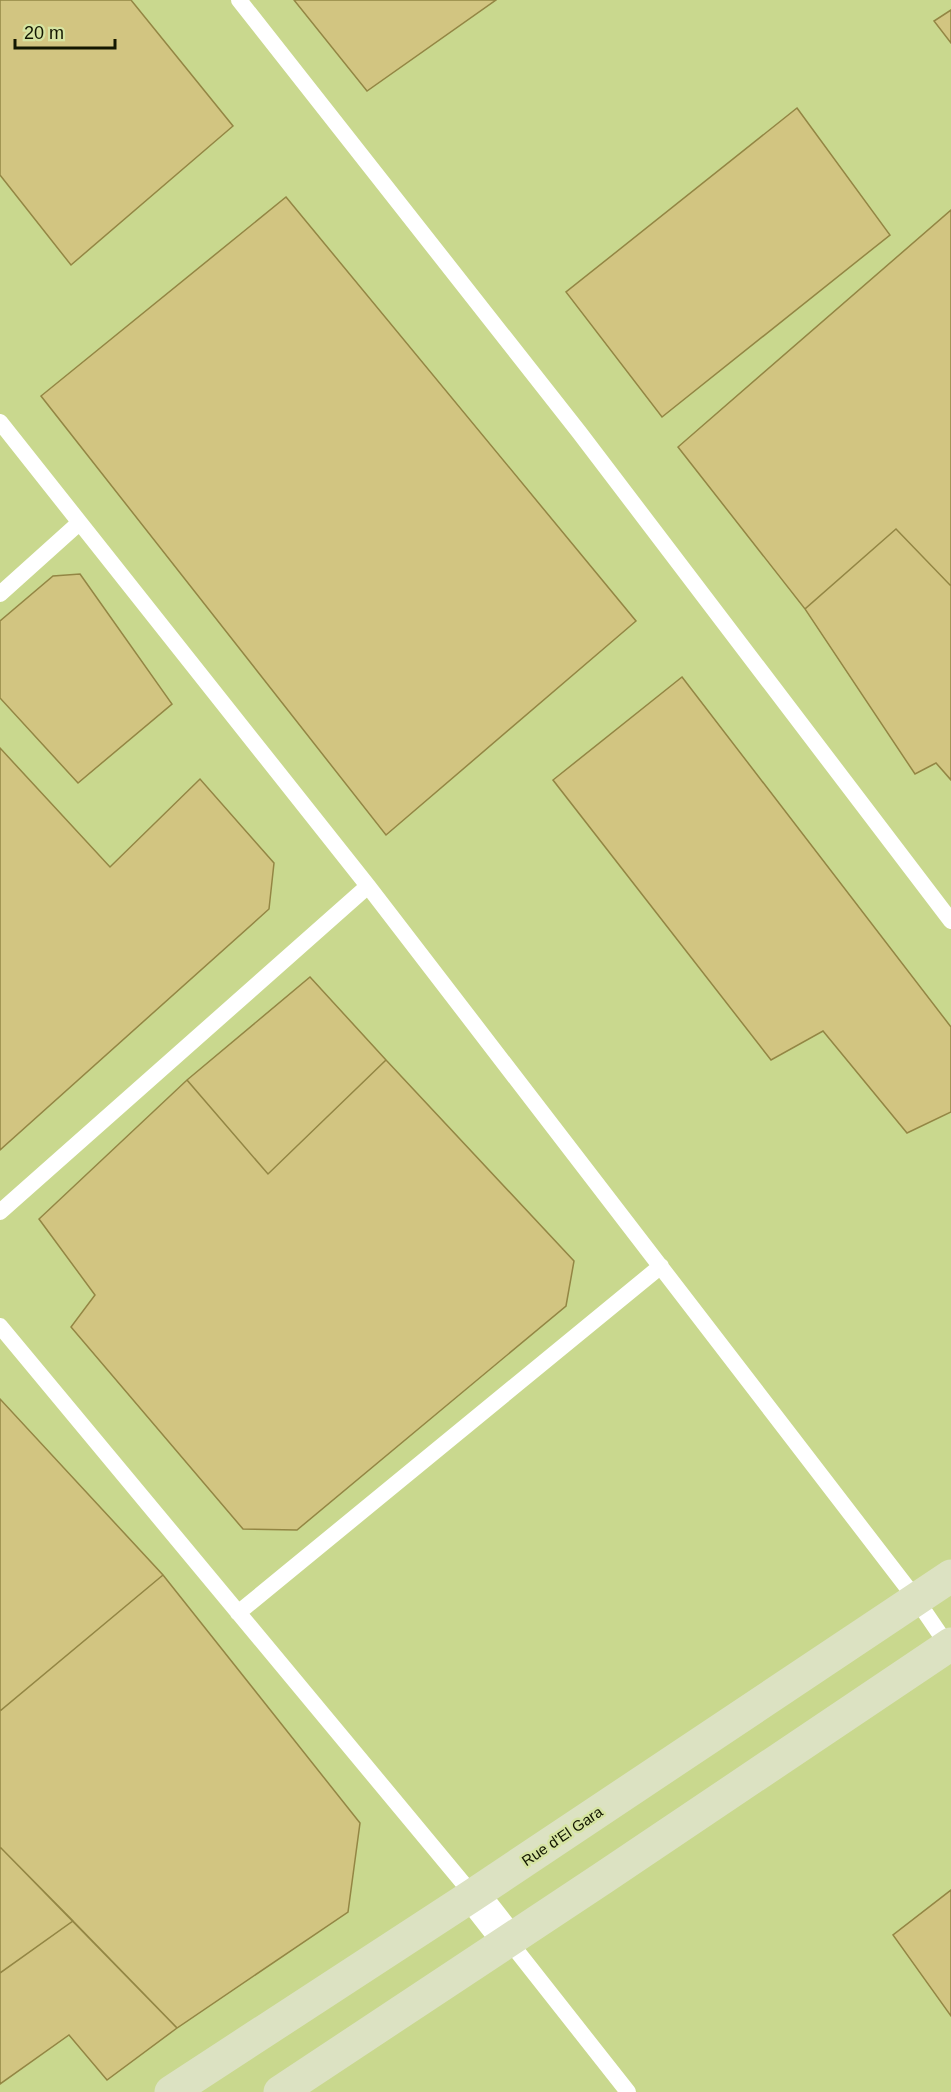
<svg xmlns="http://www.w3.org/2000/svg" width="951" height="2092" font-family="Arial,sans-serif">
<style>
.built{fill:#c9d88e}
.building{fill:#d2c581;stroke:#938644;stroke-width:1.5}
.lines{fill:none;stroke-linecap:round;stroke-linejoin:round}
.lane{stroke:#fff;stroke-width:16}
.street{stroke:#fff;stroke-width:33}
.secondary{stroke:#dce2c2;stroke-width:33}
.labels{text-anchor:middle;dominant-baseline:central;stroke-width:5;stroke-linejoin:round;paint-order:stroke}
.street-label{font-size:15px;fill:#131701;stroke:#d6e4a2}
</style>
<rect width="100%" height="100%" fill="#d6e4a2"/>
<!-- built -->
<path class="built" d="M0,0H951V2092H0Z"/>
<!-- building -->
<path class="building" d="M0,0H131L233,126L71,265L0,175Z
M294,0H496L367,91Z
M951,10V43L934,21Z
M797,108L890,235L662,417L566,292Z
M286,197L636,621L386,835L41,396Z
M951,210V586L896,529L805,609L678,447Z
M896,529L951,586V780L936,763L915,774L805,609Z
M80,574L172,704L78,783L0,698V621L53,576Z
M682,677L951,1027V1112L907,1133L823,1031L771,1060L553,780Z
M0,748L110,867L200,779L274,863L269,909L0,1150Z
M310,977L386,1060L268,1174L187,1080Z
M386,1060L574,1261L566,1306L297,1530L243,1529L71,1327L95,1295L39,1219L187,1080L268,1174Z
M0,1399L163,1575L0,1711Z
M163,1575L360,1823L348,1912L177,2028L0,1847V1711Z
M0,1847L73,1921L0,1973Z
M951,1890V2016L893,1935Z
M73,1921L177,2028L107,2080L69,2035L0,2084V1973Z"/>
<g class="lines">
<!-- lane -->
<path class="lane" d="M239,0L579,432L951,921
M0,422L368,886L916,1599L948,1646
M0,594L79,523
M0,1212L368,886
M0,1326L473,1895
M238,1613L661,1266
M509,1941L628,2092"/>
<!-- street -->
<path class="street" d="M473,1895L509,1941"/>
<!-- secondary -->
<path class="secondary" d="M171,2092L473,1895L951,1576
M280,2092L603,1878L951,1644"/>
</g>
<g class="labels">
<!-- street labels -->
<g class="street-label">
<text transform="translate(562 1836) rotate(-34)">Rue d'El Gara</text>
</g>
</g>
<!-- scale -->
<path d="M15 39v9h100v-9" fill="none" stroke="#131701" stroke-width="3"/>
<text x="24" y="39" font-size="18" fill="#131701" stroke="#d6e4a2" stroke-width="4.5" paint-order="stroke">20 m</text>
</svg>
